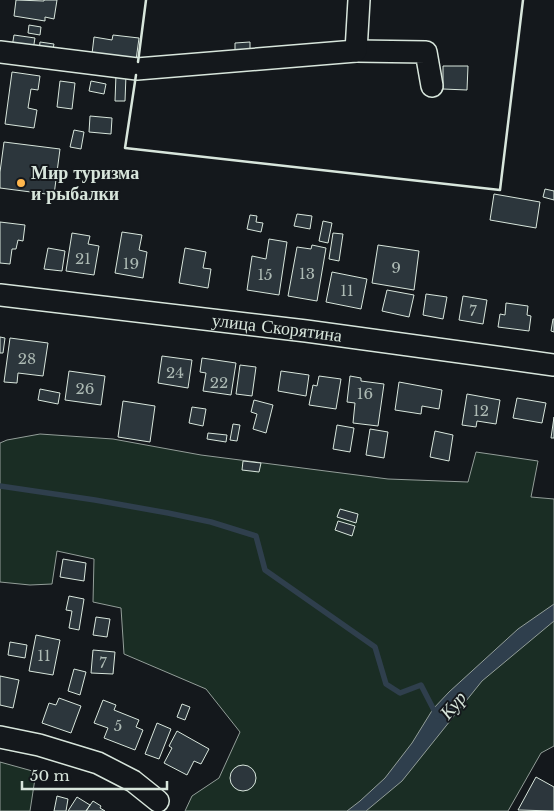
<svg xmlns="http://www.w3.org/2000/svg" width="554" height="811" font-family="'Libre Baskerville',serif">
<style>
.green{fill:#1a2d24;stroke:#939e99}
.water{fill:#2f3f4d;stroke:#939e99}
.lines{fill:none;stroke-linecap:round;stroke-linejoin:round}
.stream{stroke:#2f3f4d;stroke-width:5.5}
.building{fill:#2c363c;stroke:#d8e6dc}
.minor-casing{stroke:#d8e6dc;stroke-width:24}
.minor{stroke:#14181c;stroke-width:21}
.wall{stroke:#d8e6dc;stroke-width:2.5}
.poi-dot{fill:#ffb74d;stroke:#14181c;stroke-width:2}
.labels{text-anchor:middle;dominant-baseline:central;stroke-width:4;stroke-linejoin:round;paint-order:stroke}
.number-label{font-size:15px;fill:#adbab4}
.poi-label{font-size:18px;font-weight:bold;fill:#d8e6dc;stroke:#14181c;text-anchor:start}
.street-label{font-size:18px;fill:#d8e6dc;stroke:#14181c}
.water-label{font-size:19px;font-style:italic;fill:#d8e6dc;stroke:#14181c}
</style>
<rect width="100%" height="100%" fill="#14181c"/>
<!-- green -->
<path class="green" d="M40,434L113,439L201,455L388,479L468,482L476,452L538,461L531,497L554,499V746L541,753L508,811H185L192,796L219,778L240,732L206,689L124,654L121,608L93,602L94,559L57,551L52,584L30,585L0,582V443L7,440Z
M0,762L36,772L30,811H0Z"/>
<!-- water -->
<path class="water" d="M554,604V621L482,681L402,781L366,811H347L360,801L385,778L412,743L433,709L449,692L518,629Z"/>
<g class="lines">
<!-- stream -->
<path class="stream" d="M0,486L95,500L168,513L211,522L256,536L265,570L375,647L386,684L400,693L421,685L437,716"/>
</g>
<!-- building -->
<path class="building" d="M16,0L44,1V0H57L54,19L45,17V21L14,16Z
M29,25L41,27L40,35L28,33Z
M14,35L35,38L33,50L12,47Z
M113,35L139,38L136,60L92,54L94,37L112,40Z
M40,42L54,44L52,53L39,51Z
M250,42V52L235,53V43Z
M443,66H468L467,90L443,89Z
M12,72L40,76L38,90L31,89L28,108L37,110L34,128L5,124Z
M116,74L126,75L125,101H115Z
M60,81L75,83L72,109L57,107Z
M91,81L106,84L104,94L89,91Z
M90,116L112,118L111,134L89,132Z
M74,130L84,132L81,149L70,147Z
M4,142L60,149L54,195L0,188V172Z
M545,189L554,191V200L543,197Z
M494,194L540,202L536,228L490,220Z
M297,214L312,216L310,229L294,226Z
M250,215L257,216L256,222L263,223L261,232L247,229Z
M323,221L332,223L328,243L319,241Z
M0,222L25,225L23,241L18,240L16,249H12L10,264L0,263Z
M122,232L142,235L139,250L147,252L143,278L115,273Z
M72,233L90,236L88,244L99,246L94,275L66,271Z
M333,233L343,234L339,261L329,259Z
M269,239L287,242L279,295L247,290L252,256L266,259Z
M312,245L326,248L317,301L288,296L297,247L311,249Z
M378,245L419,251L414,290L372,283Z
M48,248L65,251L62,271L44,269Z
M185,248L206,252L203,268L211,269L208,288L179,283Z
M332,272L367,279L361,309L326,302Z
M387,290L414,295L409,317L382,311Z
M426,294L447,297L443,319L423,315Z
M463,296L487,300L483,324L459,320Z
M506,303L528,306L527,315L531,316L529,331L498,327L500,314L505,315Z
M553,319H554V332L551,331Z
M0,337L5,338L3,353H0Z
M10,338L48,343L43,376L18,373L17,383L4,382Z
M162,356L192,360L188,388L158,383Z
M202,358L236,363L231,395L203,391L206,373L200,372Z
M240,365L256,367L252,396L236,394Z
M69,371L105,376L101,405L65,400Z
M281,371L309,375L306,396L278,391Z
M319,376L341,379L336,409L309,405L313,385L317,386Z
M350,376L361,378V381L384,384L378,426L353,423L355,403L347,402Z
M399,382L442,390L439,409L422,406L421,414L395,410Z
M40,389L60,393L58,404L38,400Z
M467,394L500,400L496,424L477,421L476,427L462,425Z
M517,398L546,403L542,423L513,418Z
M254,400L273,405L266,433L253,429L257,414L251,412Z
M123,401L155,406L150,442L118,437Z
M192,407L206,409L203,426L189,423Z
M554,417V438H551Z
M233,424L240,425L237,441L230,440Z
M337,425L354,428L350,452L333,449Z
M370,429L388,432L384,458L366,455Z
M435,431L453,435L449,461L430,457Z
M208,433L227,435L226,442L207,439Z
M243,461L261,463L259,472L242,470Z
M340,509L358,514L356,523L337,517Z
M338,521L355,526L352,536L335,530Z
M63,559L86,563L84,581L60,577Z
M69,596L84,599L79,630L69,628L72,611L66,610Z
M96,617L110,619L107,637L93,635Z
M36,635L60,640L53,675L29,671Z
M10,642L27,645L25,658L8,655Z
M93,650L115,652L113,674L91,673Z
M74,669L86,672L80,695L68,691Z
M0,676L19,680L13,708L0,705Z
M59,698L81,706L71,733L42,723L49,703L56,705Z
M103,700L116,705L114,710L139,720L136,727L143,730L135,750L104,738L108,728L94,723Z
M182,704L190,707L185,720L177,717Z
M157,723L171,729L159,759L145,754Z
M177,731L209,749L201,764L194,761L187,775L164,763L172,748L169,746Z
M230 778a13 13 0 1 1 26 0a13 13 0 1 1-26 0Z
M536,777L554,787V811L518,810Z
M57,796L68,799L66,811H54Z
M77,797L90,805L86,811H68Z
M93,801L101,806L100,808L105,811H86Z"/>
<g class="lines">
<defs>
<g id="minor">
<path d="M356,51L426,52L432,86"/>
<path d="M0,52L137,69L356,51L359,0"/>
<path id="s1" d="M0,295L306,331L554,365"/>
<path d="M0,737L39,745L98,763L133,781L158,801"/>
</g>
</defs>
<!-- minor casing -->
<use href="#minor" class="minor-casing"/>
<!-- minor -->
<use href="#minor" class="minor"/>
<!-- wall -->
<path class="wall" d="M138,62L146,0
M136,75L125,148L500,190L523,0"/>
</g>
<!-- markers -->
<circle class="poi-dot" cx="21" cy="183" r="5"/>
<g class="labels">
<!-- number labels -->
<g class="number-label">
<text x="83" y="258">21</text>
<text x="131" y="263">19</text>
<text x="396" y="267">9</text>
<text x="307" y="273">13</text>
<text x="265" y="274">15</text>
<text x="347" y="290">11</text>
<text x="473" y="310">7</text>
<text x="27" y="358">28</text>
<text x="175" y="372">24</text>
<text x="219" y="382">22</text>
<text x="85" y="388">26</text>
<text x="365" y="393">16</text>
<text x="481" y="410">12</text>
<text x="44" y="655">11</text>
<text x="103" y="662">7</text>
<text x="118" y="725">5</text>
</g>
<!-- poi labels -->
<g class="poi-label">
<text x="31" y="173">Мир туризма<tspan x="31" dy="21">и рыбалки</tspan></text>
</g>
<!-- street labels -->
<g class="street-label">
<text stroke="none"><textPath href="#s1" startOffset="279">улица Скорятина</textPath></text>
</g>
<!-- water labels -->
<g class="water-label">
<text transform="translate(453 705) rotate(-50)">Кур</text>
</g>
</g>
<!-- scale -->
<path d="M22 781v8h145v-8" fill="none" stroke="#d8e6dc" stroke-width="2.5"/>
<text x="30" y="781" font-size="15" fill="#d8e6dc" stroke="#14181c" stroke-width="4" paint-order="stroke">50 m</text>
</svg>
